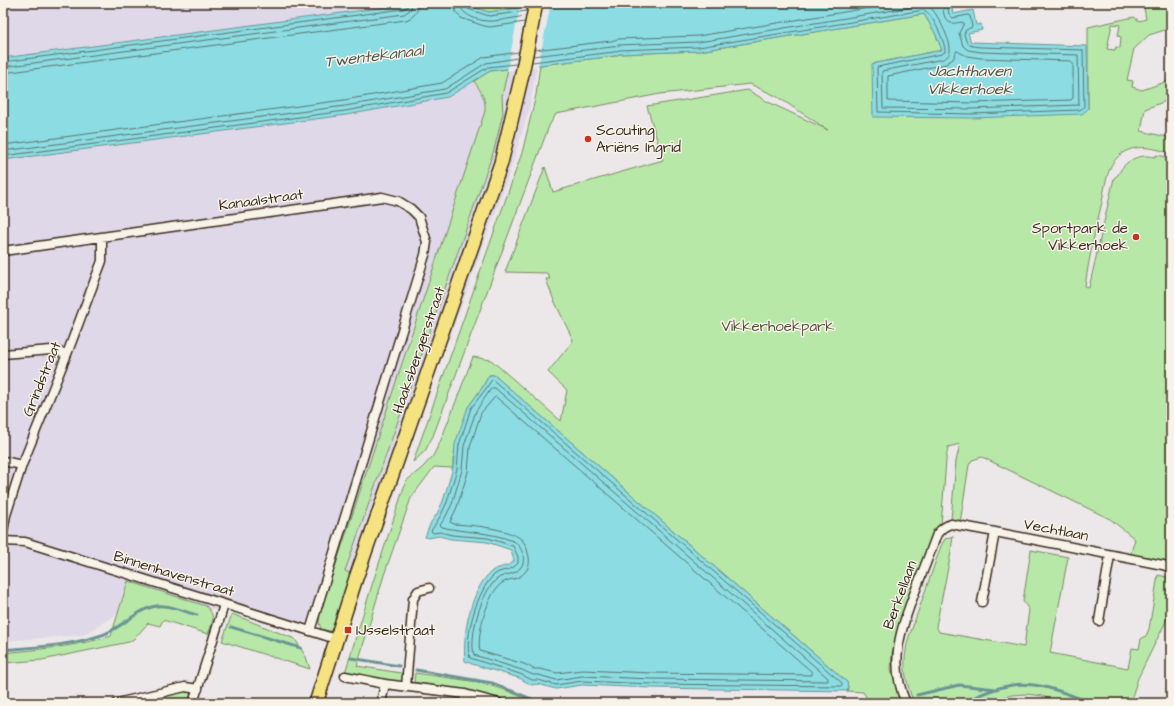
<svg xmlns="http://www.w3.org/2000/svg" width="1174" height="706" font-family="'Architects Daughter',sans-serif">
<style>
.built{fill:#dfd8e8}
.green{fill:#b7e8a8;stroke:#798963;fill-rule:evenodd}
.water{fill:#8bdde3;stroke:#6b9594}
.pier{fill:#ece7e8}
.lines{fill:none;stroke-linecap:round;stroke-linejoin:round}
.shore{stroke:#5b726d;stroke-width:1}
.stream{stroke:#6b9594;stroke-width:3}
.minor-casing{stroke:#3b2a1e;stroke-width:11}
.primary-casing{stroke:#3b2a1e;stroke-width:16}
.minor{stroke:#f7f3e8;stroke-width:8}
.primary{stroke:#f5e382;stroke-width:13}
.poi-dot{fill:#c8321e;stroke:#f7f3e8;stroke-width:1.5}
.labels{text-anchor:middle;dominant-baseline:central;stroke-width:3;stroke-linejoin:round;paint-order:stroke}
.poi-label{font-size:15px;fill:#3b2a1e;stroke:#f7f3e8;text-anchor:start}
.street-label{font-size:15px;fill:#3b2a1e;stroke:#f7f3e8}
.park-label{font-size:15px;fill:#54503a;stroke:#f7f3e8}
.water-label{font-size:16px;font-style:italic;fill:#4f574f;stroke:#f7f3e8}
</style>
<rect width="100%" height="100%" fill="#ece7e8"/>
<filter id="ink" filterUnits="userSpaceOnUse"><feTurbulence type="fractalNoise" baseFrequency=".025" numOctaves="2"/><feDisplacementMap in="SourceGraphic" scale="8" xChannelSelector="R" yChannelSelector="G"/><feConvolveMatrix kernelMatrix="1 2 1 2 8 2 1 2 1" color-interpolation-filters="sRGB"/></filter>
<g filter="url(#ink)">
<!-- built -->
<path class="built" d="M3,3H548L529,110L506,184L449,340H437L340,627L141,599L83,635L3,641Z"/>
<!-- green -->
<path class="green" d="M470,3H553L489,12L469,6Z
M1163,3H1171V28L1149,35L1134,49L1127,80L1133,81L1132,87L1142,90L1171,80V99L1145,109L1141,131L1171,138V153C1155,149 1141,144 1126,151C1120,154 1114,160 1111,166C1106,177 1104,190 1102,202C1095,230 1089,258 1085,286L1089,288L1114,178L1118,175C1124,161 1139,153 1154,157L1157,155L1171,158V564L1130,556L1135,539L1110,519L982,457L972,460L969,465L960,523L951,520L956,461L960,444L948,447L946,460L941,526L899,630L892,653L891,669L901,703H870L863,692L847,691L848,688L847,682L494,375H489L482,388L468,407L453,459V468L434,467L411,498L384,575L357,666L407,674L405,686L344,676L372,585L406,481L422,468L433,456L441,440L473,357L491,360L561,421L567,390L548,372L572,342L573,340L553,298L546,279H550L547,273L505,272L545,167L553,192L663,160L647,106L748,90L768,102L828,130L776,96L750,84L660,94L556,114L549,126L433,436L425,451L413,462L522,153L536,95L540,65L615,56L619,54L699,51L924,14L935,33L942,50L872,64L1088,109V27L1134,17L1139,21L1146,19L1144,8ZM1112,24L1120,25L1118,36L1121,37L1120,48L1116,47L1115,50L1107,49Z
M508,69L502,96L503,113L494,150L345,571L354,575L335,630L329,631L321,629L319,623L320,613L485,111C486,99 481,91 474,81L490,71Z
M953,536L950,558L936,626L939,632L1024,647L1029,610L1023,601L1031,550L1068,557L1050,653L1128,668L1132,648L1139,649L1141,639L1146,636L1149,629L1158,575L1171,578V611L1138,678L1130,703H1061L1042,696L1026,694L1012,695L993,700L986,703H914C905,680 902,665 908,640L941,546L945,539Z
M128,581L206,606C216,616 213,622 208,634L163,620L160,626L148,623L135,638L129,642L42,660L3,663V653C31,650 59,648 87,642C95,640 103,639 111,636Z
M232,614L295,639L306,657L310,669L222,641Z
M415,673L478,682L505,690L536,703H506L487,696L414,682Z
M183,691L192,693L190,703H132Z"/>
<!-- water -->
<path class="water" d="M417,3H470L469,6L489,12L553,3H981L952,8L953,14L973,10L976,25L981,24L982,30L968,33L971,42L1087,46L1088,109L1082,114L972,118L873,117L872,64L942,50L935,33L924,14L699,51L619,54L615,56L490,71L448,97L346,115L3,160V58Z
M489,375H494L847,682L848,688L847,691L652,688L582,685L556,689L537,684L532,685L519,678L472,664L465,661C462,635 471,588 492,571C499,566 507,568 514,561L511,550L487,542L451,539L439,536L428,538L425,537L431,522L437,514L443,501L453,468L455,444L468,407L482,388Z"/>
<!-- pier -->
<path class="pier" d="M539,3H551L538,67L507,71L520,6Z"/>
<g class="lines">
<!-- shore -->
<path class="shore" d="M454,3L456,12L461,18L484,26L490,27L525,22
M460,3C460,15 477,20 487,21C497,22 516,17 526,16
M466,3V7L468,9L489,16L527,11
M534,50L611,41L618,39L698,36L899,3
M957,51L967,56L980,58L1071,61L1073,63V98L1071,100L972,103L888,101V76L946,64L953,59Z
M533,56L612,47L618,45L699,42L925,5C927,6 928,6 930,7C937,13 951,41 950,50C950,55 947,57 943,59L882,71L883,108L972,109L1079,105L1078,55L981,52L968,50L963,46L959,33L964,23C960,21 956,24 951,23C943,20 942,10 945,3
M3,62L403,9L407,7L408,3
M532,62L614,52L619,50L699,47L924,10C932,13 946,43 945,52L942,54L877,67L878,112L972,114L1080,110L1084,107L1083,50L981,47C969,46 967,46 964,34L966,30L972,27L970,16L968,15L953,18L949,14L948,9L949,6L958,3
M3,67L404,14L410,10L413,3
M3,73L406,20C414,17 418,12 419,3
M3,145L344,100L442,83L484,57L519,52
M3,151L345,106L445,89L486,63L517,58
M3,156L345,111L446,93L488,67L516,64
M493,380L842,683V686L652,684L582,681L556,685L538,680H532L520,674L470,658C463,638 478,589 494,575C502,568 510,573 518,563V557L513,546L488,538L452,535L440,532L433,533L431,531L441,515L447,502L457,469L459,445L471,408L485,390L491,381Z
M492,388H495L828,678V681L652,679L582,676L556,680L539,675H533L522,670L474,655C469,636 481,592 497,579C505,573 515,576 521,567C527,560 521,544 513,541C488,531 466,533 442,527L440,525L445,518L452,504L462,470L464,446L476,411Z
M496,397L812,672V675L652,673L582,670L557,673L540,669H534L524,664L480,651C476,636 488,592 502,583C511,577 517,582 526,571C530,566 530,559 528,553C527,548 525,543 522,540C510,528 470,525 454,524L450,522L457,507L468,472L470,447L481,413L494,398Z"/>
<!-- stream -->
<path class="stream" d="M231,627L301,648
M3,650C36,647 70,646 102,635C123,628 142,603 164,606C175,607 186,612 197,615
M351,658L399,666
M416,670L492,683L541,703
M917,695L959,685L996,689
M962,703C978,695 994,688 1012,685C1039,681 1067,694 1092,703"/>
<defs>
<path id="minor" d="M3,251L382,197L398,201L411,209L419,217L427,242L425,255L310,631
M3,354L51,350L67,354
M3,461L22,465
M3,531L6,515L22,465L67,354L102,261V237
M3,541L25,542L336,639
M982,602L995,532
M1099,621L1110,555
M345,676L385,684L465,694L499,703
M406,687L413,599L418,591L429,588
M117,703L185,687L198,689
M193,703L224,605
M381,703L385,684
M464,703L465,694
M906,703C888,662 901,628 916,589C923,571 930,553 937,534C941,529 944,526 951,524L995,532L1163,565L1171,568"/>
<path id="primary" d="M316,703L356,578L501,163L521,79L536,3"/>
</defs>
<!-- minor casing -->
<use href="#minor" class="minor-casing"/>
<!-- primary casing -->
<use href="#primary" class="primary-casing"/>
<!-- minor -->
<use href="#minor" class="minor"/>
<!-- primary -->
<use href="#primary" class="primary"/>
</g>
</g>
<!-- markers -->
<g class="poi-dot">
<circle cx="588" cy="139" r="4"/>
<circle cx="1136" cy="237" r="4"/>
<rect x="344" y="626" width="8" height="8" rx="2"/>
</g>
<g class="labels">
<!-- poi labels -->
<g class="poi-label">
<text x="596" y="130">Scouting<tspan x="596" dy="17">Ariëns Ingrid</tspan></text>
<text x="1128" y="228" text-anchor="end">Sportpark de<tspan x="1128" dy="17">Vikkerhoek</tspan></text>
<text x="356" y="630">IJsselstraat</text>
</g>
<!-- street labels -->
<g class="street-label">
<text transform="translate(261 200) rotate(-8)">Kanaalstraat</text>
<text transform="translate(419 350) rotate(-71)">Haaksbergerstraat</text>
<text transform="translate(42 379) rotate(-68)">Grindstraat</text>
<text transform="translate(1056 530) rotate(11)">Vechtlaan</text>
<text transform="translate(174 574) rotate(17)">Binnenhavenstraat</text>
<text transform="translate(900 595) rotate(-70)">Berkellaan</text>
</g>
<!-- park labels -->
<g class="park-label">
<text x="778" y="326">Vikkerhoekpark</text>
</g>
<!-- water labels -->
<g class="water-label">
<text transform="translate(374 56) rotate(-7)">Twentekanaal</text>
<text x="970" y="71">Jachthaven<tspan x="970" dy="18">Vikkerhoek</tspan></text>
</g>
</g>
<!-- margin -->
<rect width="1174" height="706" fill="none" stroke="#f7f3e8" stroke-width="16"/>
<rect x="8" y="8" width="1158" height="690" fill="none" stroke="#3b2a1e" stroke-width="1.5" filter="url(#ink)"/>
</svg>
